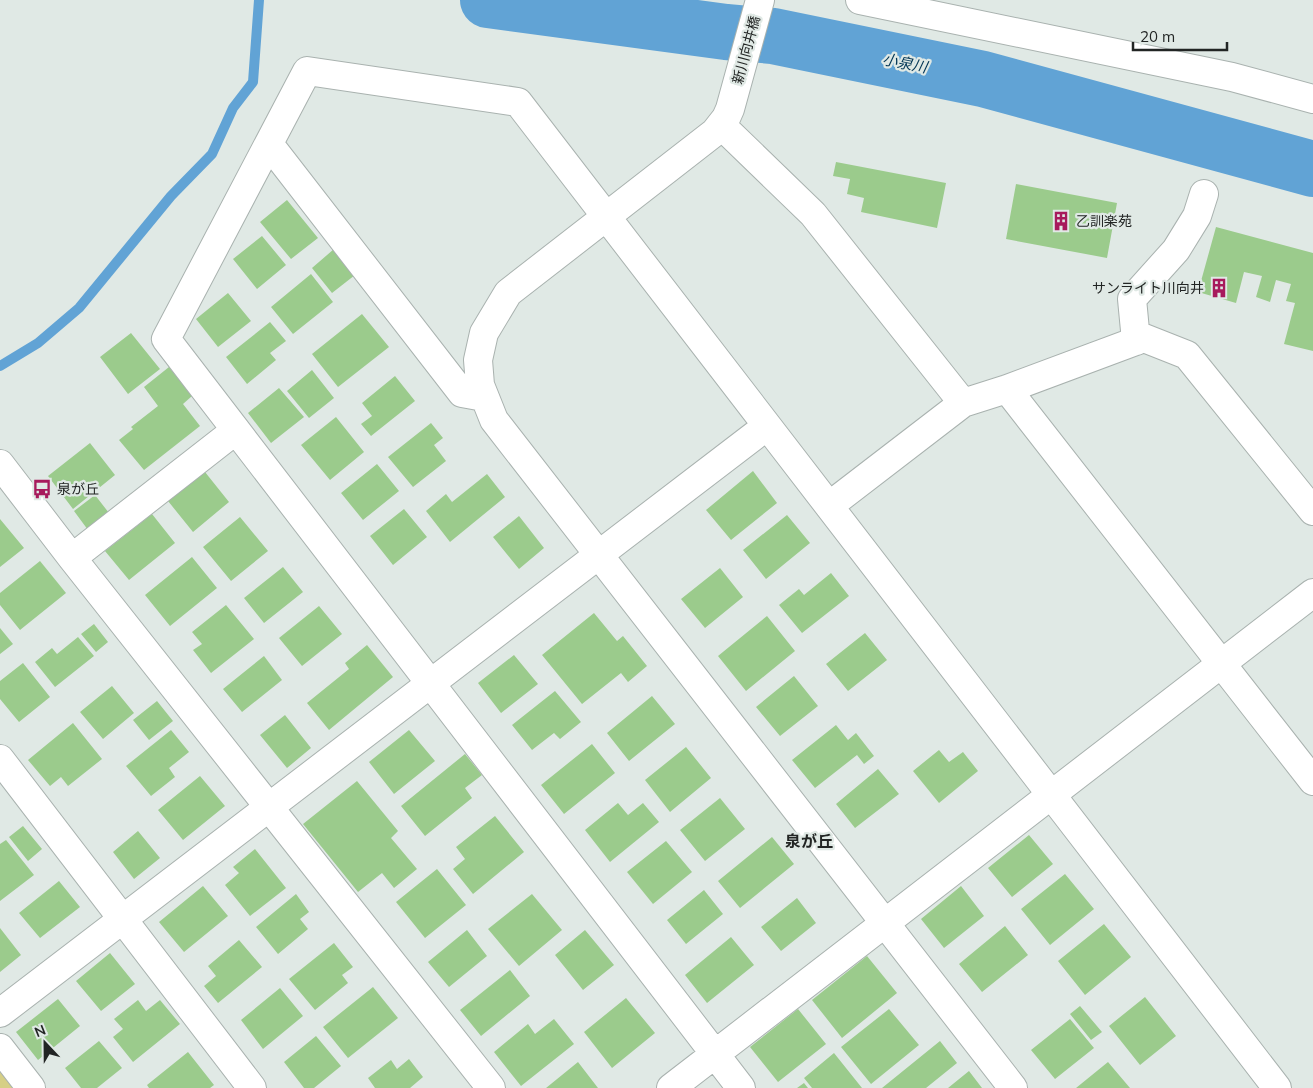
<svg xmlns="http://www.w3.org/2000/svg" width="1313" height="1088" font-family="Mulish,'Noto Sans JP',sans-serif">
<style>
.green{fill:#d6cf86}
.lines{fill:none;stroke-linecap:round;stroke-linejoin:round}
.stream{stroke:#61a3d5;stroke-width:10}
.river{stroke:#61a3d5;stroke-width:56}
.building{fill:#9bcb8c}
.minor-casing{stroke:#a9b2af;stroke-width:30}
.minor{stroke:#fff;stroke-width:28}
.labels{text-anchor:middle;dominant-baseline:central;stroke-width:4.5;stroke-linejoin:round;paint-order:stroke}
.street-label{font-size:14px;fill:#222524;stroke:#e0e9e5}
.poi-label{font-size:14px;fill:#222524;stroke:#e0e9e5;text-anchor:start}
.water-label{font-size:15px;font-style:italic;fill:#003555;stroke:#e0e9e5}
.quarter-label{font-size:16px;font-weight:bold;fill:#222524;stroke:#e0e9e5}
</style>
<rect width="100%" height="100%" fill="#e0e9e5"/>
<!-- green -->
<path class="green" d="M0,1070L13,1088H0Z"/>
<g class="lines">
<!-- stream -->
<path class="stream" d="M0,366L38,343L79,308L171,196L212,154L233,108L253,82L259,0"/>
<!-- river -->
<path class="river" d="M488,0L726,32L773,36L983,79L1313,169"/>
</g>
<!-- building -->
<path class="building" d="M836,162L946,183L937,228L861,212L864,198L847,194L850,179L833,176Z
M1016,184L1117,203L1107,258L1006,239Z
M287,200L318,238L291,259L260,222Z
M1216,227L1313,253V351L1284,344L1295,303L1286,301L1291,284L1276,280L1270,302L1256,297L1262,276L1244,272L1236,303L1198,292Z
M262,236L286,265L257,289L233,259Z
M334,249L355,275L332,293L312,268Z
M311,274L333,302L293,334L271,307Z
M228,293L251,321L218,347L196,319Z
M362,314L389,347L338,387L312,354Z
M270,322L286,341L270,353L276,360L247,384L226,357Z
M131,333L160,369L128,394L100,357Z
M169,367L192,396L183,404L200,426L144,470L119,440L133,429L131,427L158,406L144,387Z
M312,370L334,398L309,418L287,391Z
M395,376L415,401L371,436L361,424L372,416L362,403Z
M279,388L304,417L271,443L248,413Z
M336,417L364,452L330,480L301,445Z
M431,423L443,438L434,445L446,461L413,487L388,457Z
M90,443L115,475L73,509L48,476Z
M377,464L399,491L363,520L341,493Z
M753,471L777,503L731,540L706,510Z
M205,472L229,502L193,532L168,501Z
M487,474L505,497L450,542L426,511L446,494L452,502Z
M95,495L109,513L88,530L74,511Z
M404,509L427,537L393,565L370,536Z
M152,514L175,543L129,580L105,551Z
M787,515L810,543L766,579L743,550Z
M519,516L544,548L519,569L493,537Z
M240,517L268,551L231,581L203,547Z
M0,519L24,548L0,567Z
M192,557L217,588L170,626L145,595Z
M40,561L66,593L20,630L0,605V593Z
M283,567L303,592L264,623L244,598Z
M720,568L743,597L705,628L681,599Z
M831,573L849,596L802,633L779,605L799,589L804,595Z
M226,605L254,639L211,673L193,650L202,644L192,632Z
M319,606L342,634L302,666L279,638Z
M594,613L617,641L623,636L647,666L628,682L621,673L582,704L542,655Z
M767,616L795,651L746,691L718,656Z
M94,624L108,642L96,652L81,634Z
M0,628L13,644L0,654Z
M865,633L887,660L848,691L826,664Z
M78,637L94,656L55,687L35,662L52,648L57,654Z
M367,645L393,677L329,730L307,703L349,669L345,663Z
M514,655L538,684L501,713L478,683Z
M264,656L282,680L242,712L223,689Z
M23,663L50,697L19,722L0,699V681Z
M794,676L818,706L780,736L756,707Z
M112,686L134,713L103,739L80,712Z
M555,691L581,722L560,739L554,733L532,750L512,725Z
M652,696L675,724L629,761L607,733Z
M157,701L173,721L149,740L133,720Z
M285,715L311,748L287,768L260,735Z
M73,723L102,759L68,786L61,777L50,786L28,760Z
M836,725L848,740L856,733L874,756L864,764L857,755L815,788L792,760Z
M171,730L189,752L169,768L175,777L151,796L126,766Z
M409,730L435,761L394,794L369,762Z
M592,744L615,773L564,814L541,785Z
M686,747L711,778L670,812L645,780Z
M939,750L949,762L963,752L978,771L939,803L913,771Z
M465,754L482,775L465,788L472,798L425,836L401,806Z
M878,769L899,794L855,828L836,804Z
M200,776L225,806L183,840L158,810Z
M357,781L398,831L391,838L417,869L394,888L382,873L358,892L303,824Z
M720,798L745,829L705,861L680,830Z
M618,803L628,815L643,803L659,822L610,862L585,830Z
M495,816L524,852L473,894L453,869L465,859L456,847Z
M23,826L42,849L28,861L9,837Z
M138,831L160,858L134,879L113,852Z
M1029,835L1053,864L1012,897L988,868Z
M772,837L794,864L740,908L718,881Z
M6,840L34,875L0,901V844Z
M666,841L692,872L653,904L627,872Z
M255,849L286,888L250,916L225,885L239,873L233,867Z
M437,869L466,905L425,938L396,902Z
M1065,874L1094,909L1050,945L1021,909Z
M59,881L80,907L40,938L19,913Z
M203,886L228,916L184,952L159,922Z
M961,886L984,916L944,948L921,919Z
M704,890L723,914L686,944L667,920Z
M296,894L309,912L300,919L308,929L278,954L256,927Z
M532,894L562,930L519,966L488,929Z
M797,898L816,923L781,951L761,927Z
M1104,924L1131,957L1085,995L1058,961Z
M1005,926L1028,955L982,992L959,964Z
M0,928L21,955L0,972Z
M467,930L487,956L449,987L428,962Z
M585,930L614,965L583,990L555,955Z
M731,937L754,965L707,1003L685,975Z
M239,940L262,967L218,1003L204,986L216,976L208,966Z
M334,943L353,967L342,975L348,983L315,1010L289,979Z
M110,953L135,984L101,1011L76,981Z
M867,956L897,993L842,1038L812,1000Z
M510,970L530,996L481,1036L460,1010Z
M373,987L398,1018L348,1058L323,1027Z
M280,988L303,1016L263,1049L241,1020Z
M1145,997L1176,1036L1140,1065L1109,1026Z
M626,998L655,1033L612,1068L584,1032Z
M58,999L80,1026L38,1060L16,1032Z
M138,1000L146,1011L160,1000L180,1024L133,1062L113,1037L123,1029L114,1019Z
M1080,1006L1102,1032L1091,1040L1070,1014Z
M798,1009L826,1044L778,1082L750,1047Z
M889,1009L919,1045L871,1084L841,1047Z
M554,1019L574,1044L521,1086L494,1052L528,1024L535,1034Z
M1070,1019L1094,1048L1055,1079L1031,1050Z
M316,1036L341,1066L314,1088H304L284,1062Z
M99,1041L122,1068L97,1088H81L65,1068Z
M940,1041L957,1063L926,1088H882Z
M188,1052L214,1085L210,1088H149L147,1085Z
M834,1053L862,1088H812L804,1078Z
M409,1059L423,1077L410,1088H375L368,1078L391,1060L397,1069Z
M578,1062L598,1088H546Z
M1108,1062L1130,1088H1076Z
M969,1071L982,1088H948Z
M804,1083L808,1088H797Z"/>
<g class="lines">
<defs>
<path id="minor" d="M760,0L730,109L726,118L715,132L508,293L484,333L478,360L480,385L494,420L1013,1088
M860,0L1232,77L1313,99
M721,125L813,214L963,403
M269,144L462,393L484,397
M1136,341L1132,299L1176,250L1197,216L1204,194
M1007,389L1313,781
M0,464L72,558L491,1088
M829,506L963,403L1007,389L1144,338L1187,355L1313,511
M72,558L236,430
M0,759L252,1088
M0,1013L767,426
M0,1048L31,1088
M671,1088L1313,593
M741,1088L166,339L307,71L518,102L1277,1088"/>
</defs>
<!-- minor casing -->
<use href="#minor" class="minor-casing"/>
<!-- minor -->
<use href="#minor" class="minor"/>
</g>
<!-- icons -->
<defs>
<symbol id="building-bare" viewBox="-9 -9 18 18"><path d="M-4-6H4V6H1V3H-1V6H-4ZM-2.5-4.3h1.7v1.8h-1.7ZM.8-4.3h1.7v1.8H.8ZM-2.5-1h1.7V.8h-1.7ZM.8-1h1.7V.8H.8Z" fill="#a71a5c" stroke="#e0e9e5" stroke-width="2.5" paint-order="stroke"/></symbol>
<symbol id="bus-bare" viewBox="-9 -9 18 18"><path d="M-5-6H5V4H4V6H2V4H-2V6H-4V4H-5ZM-3.5-4V0h7V-4ZM-3.5 1.2v1.5H-2V1.2ZM2 1.2v1.5H3.5V1.2Z" fill="#a71a5c" stroke="#e0e9e5" stroke-width="2.5" paint-order="stroke"/></symbol>
</defs>
<g fill-rule="evenodd">
<use href="#building-bare" x="1047" y="207" width="28" height="28"/>
<use href="#building-bare" x="1205" y="274" width="28" height="28"/>
<use href="#bus-bare" x="28" y="475" width="28" height="28"/>
</g>
<g class="labels">
<!-- street labels -->
<g class="street-label">
<text transform="translate(746 50) rotate(-75)">新川向井橋</text>
</g>
<!-- poi labels -->
<g class="poi-label">
<text x="1076" y="221">乙訓楽苑</text>
<text x="1204" y="288" text-anchor="end">サンライト川向井</text>
<text x="57" y="489">泉が丘</text>
</g>
<!-- water labels -->
<g class="water-label">
<text transform="translate(905 63) rotate(11)">小泉川</text>
</g>
<!-- quarter labels -->
<g class="quarter-label">
<text x="809" y="841">泉が丘</text>
</g>
</g>
<!-- north arrow -->
<g transform="translate(45 1043) rotate(338)" stroke="#e0e9e5" stroke-width="4" paint-order="stroke">
<path d="M0-4L9 19L0 12L-9 19Z" fill="#222524"/>
<text y="-8" font-size="14" font-weight="bold" text-anchor="middle" fill="#222524">N</text>
</g>
<!-- scale -->
<path d="M1133 42v8h94v-8" fill="none" stroke="#222524" stroke-width="2.5"/>
<text x="1140" y="42" font-size="15" fill="#222524" stroke="#e0e9e5" stroke-width="4" paint-order="stroke">20 m</text>
</svg>
